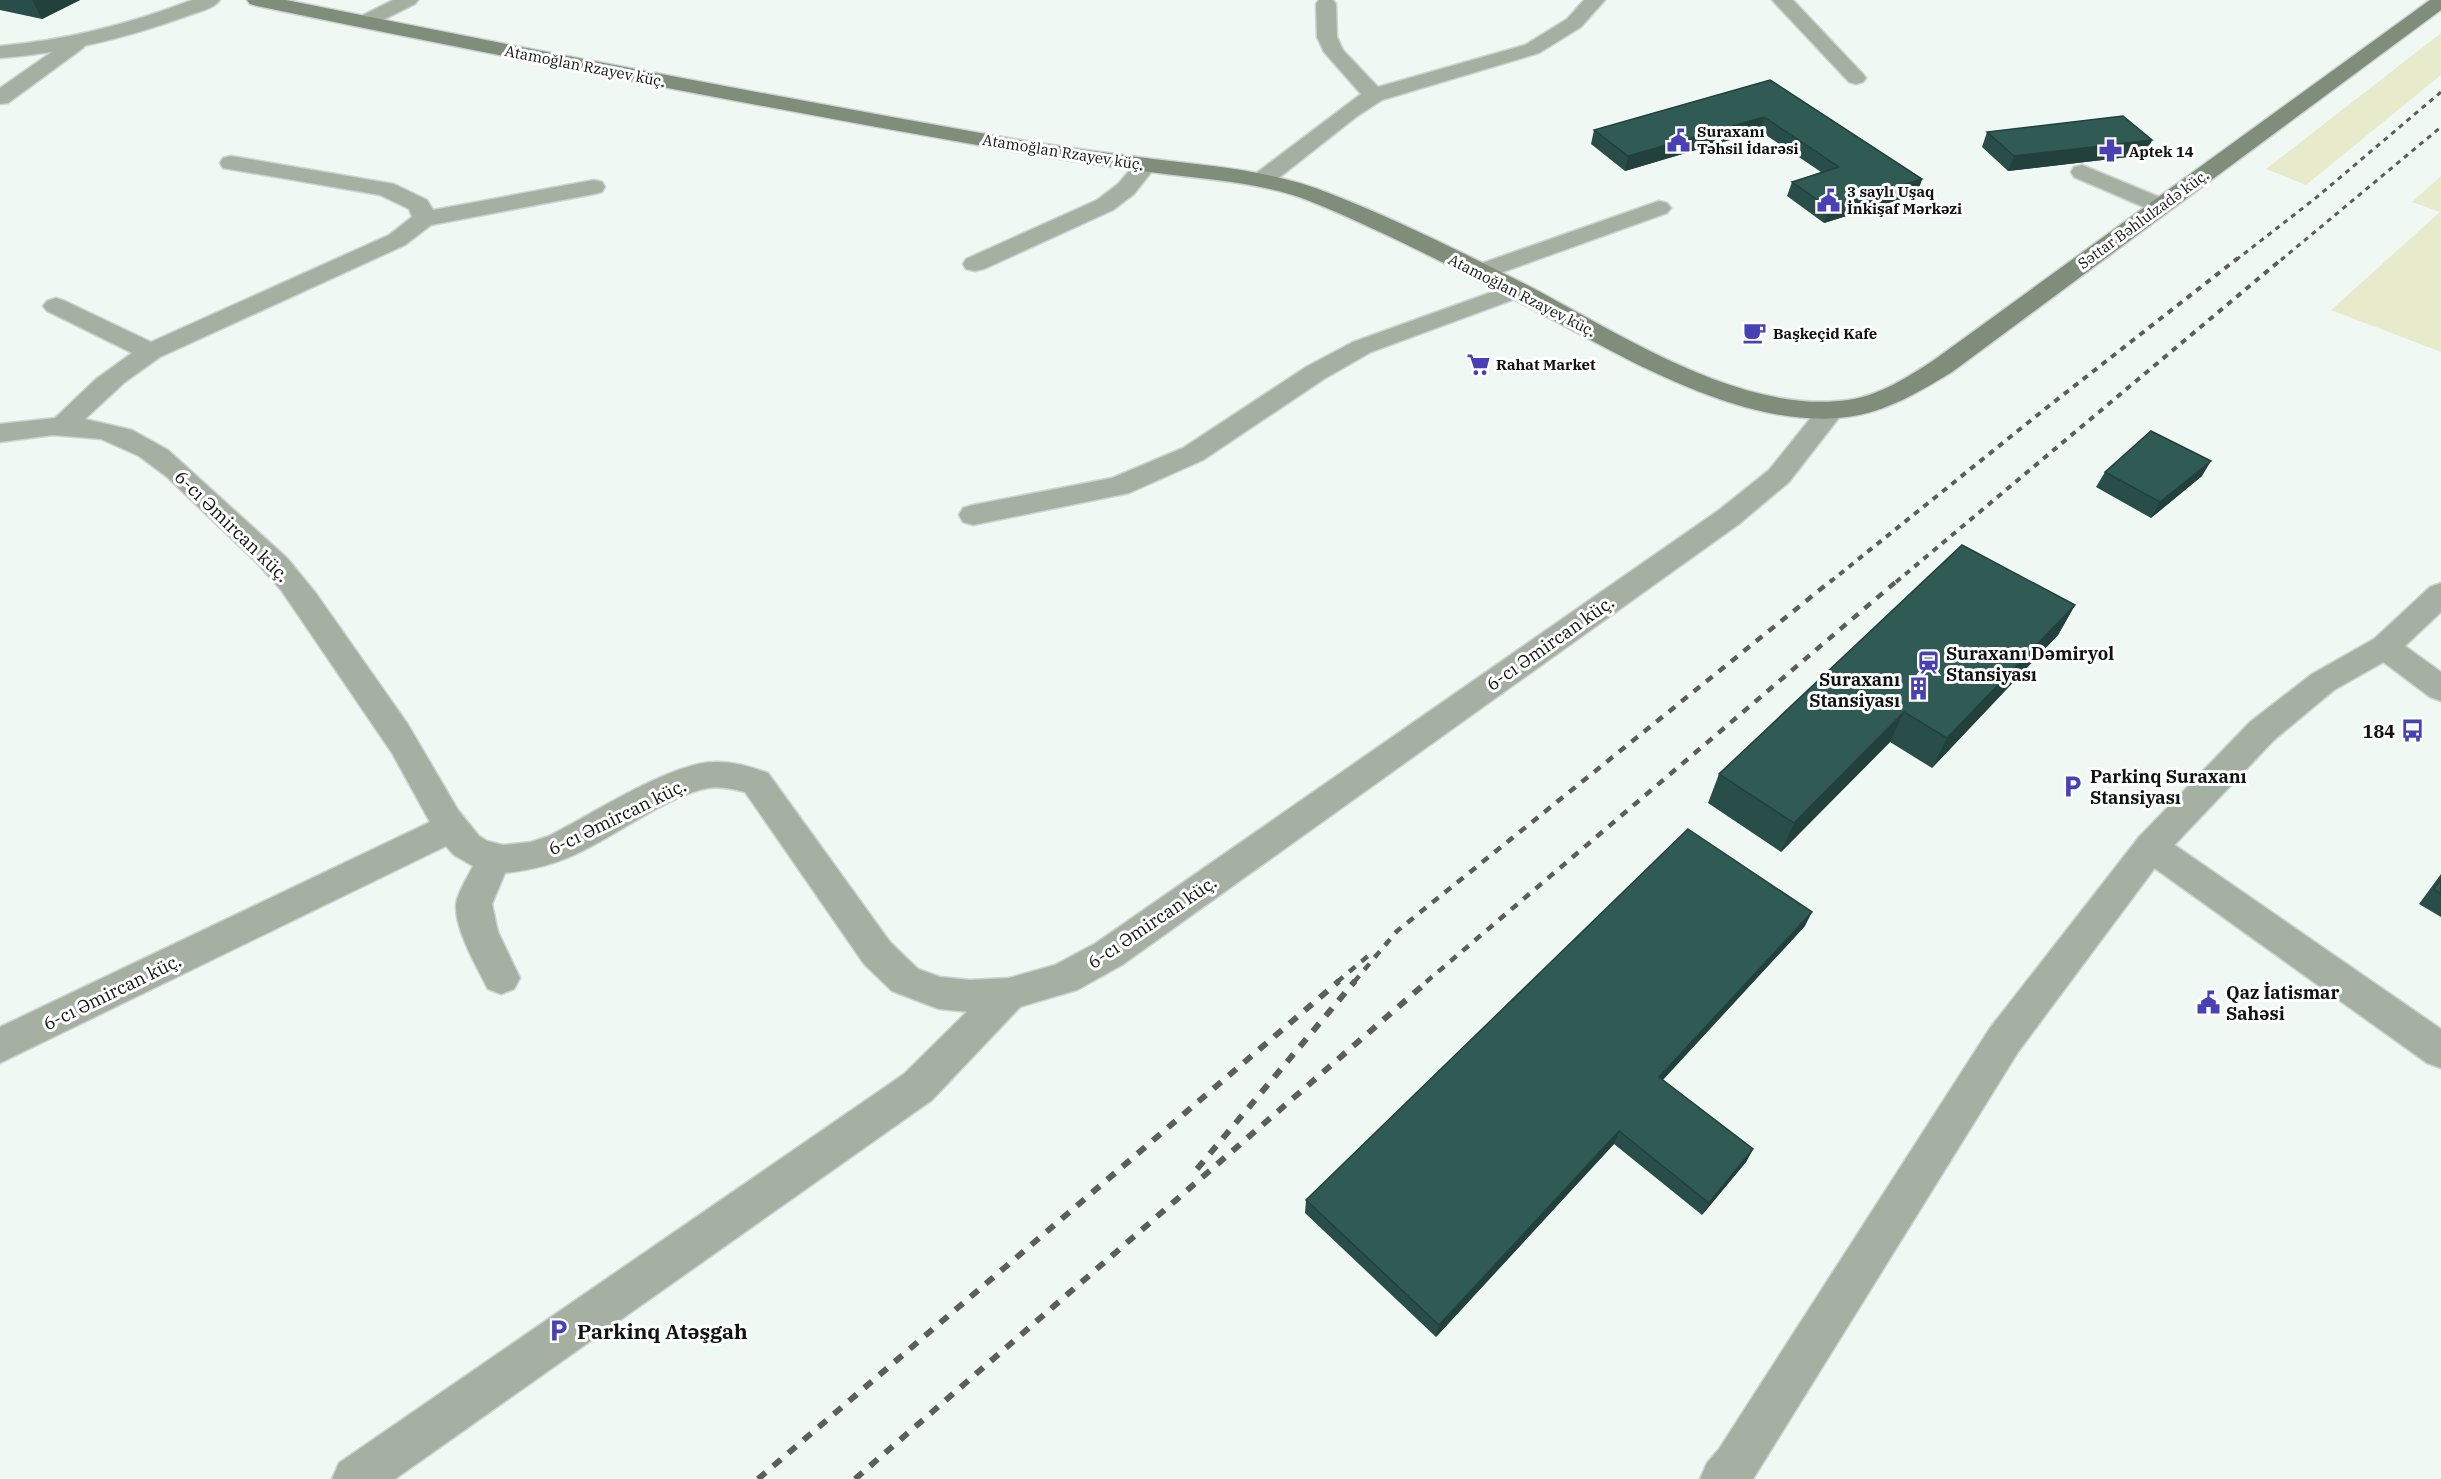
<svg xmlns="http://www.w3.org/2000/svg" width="2441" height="1479" font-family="'IBM Plex Serif',serif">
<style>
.green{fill:#e7ebcb}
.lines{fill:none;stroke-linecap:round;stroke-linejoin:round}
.service-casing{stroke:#ccd3d0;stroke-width:3}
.minor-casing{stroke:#ccd3d0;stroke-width:3}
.tertiary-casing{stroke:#ccd3d0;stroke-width:3}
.secondary-casing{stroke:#ccd3d0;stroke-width:3}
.service{fill:#a6b0a2;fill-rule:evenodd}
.minor{fill:#a6b0a2;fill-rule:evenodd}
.tertiary{fill:#a6b0a2;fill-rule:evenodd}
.secondary{fill:#7f8d7a;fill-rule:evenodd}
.rail-far3{stroke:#5a5f5c;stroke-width:3;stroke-dasharray:5 5;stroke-linecap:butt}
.rail-far2{stroke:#5a5f5c;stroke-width:4;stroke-dasharray:6 6;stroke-linecap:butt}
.rail-far1{stroke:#5a5f5c;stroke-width:4.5;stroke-dasharray:8 8;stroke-linecap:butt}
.rail{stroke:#5a5f5c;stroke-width:6;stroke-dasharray:10 10;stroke-linecap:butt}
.wall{fill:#294e49}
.shaded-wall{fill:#22403c}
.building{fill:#305b55;stroke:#22403c;stroke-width:1.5}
.labels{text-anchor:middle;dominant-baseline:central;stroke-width:6;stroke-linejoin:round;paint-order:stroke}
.far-street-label{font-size:15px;fill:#101311;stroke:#fff}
.far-poi-label{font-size:15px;font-weight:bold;fill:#101311;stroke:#fff;text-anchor:start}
.street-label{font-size:18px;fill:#101311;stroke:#fff}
.poi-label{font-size:18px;font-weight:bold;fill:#101311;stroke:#fff;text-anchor:start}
.near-poi-label{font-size:21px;font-weight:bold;fill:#101311;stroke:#fff;text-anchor:start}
</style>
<rect width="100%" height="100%" fill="#f0f8f4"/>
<!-- green -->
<path class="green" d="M2441,33V75L2306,185L2266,169Z
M2441,176V352L2331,310L2440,212L2412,202Z"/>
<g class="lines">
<defs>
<path id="service" d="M76,38L83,40L86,44L83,48L8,103L0,104V88L69,40Z
M2082,165L2169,201L2173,206L2169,211L2161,213L2153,211L2074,177L2071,172L2074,167Z
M1659,201L1667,203L1671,208L1667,213L1489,277L1480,279L1471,277L1468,272L1471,267Z
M2151,833L2163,837L2441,1029V1068L2427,1063L2139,857L2134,847L2139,837Z
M1009,978L1022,983L1028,994L1022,1005L932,1100L395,1479H332L339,1463L904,1074L996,983Z"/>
<path id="minor" d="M393,0H418L415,4L371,26H357L354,22L357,18Z
M1319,0H1333L1336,4L1337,37L1343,50L1378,87L1525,45L1567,19L1584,0H1605L1581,27L1539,53L1382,100L1356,117L1271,184L1263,186L1255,184L1252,179L1255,174L1361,94L1324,52L1317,37L1316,4Z
M1772,0H1793L1863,74L1866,78L1863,82L1856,84L1849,82Z
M231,156L394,184L427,200L433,210L594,180L602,182L605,187L602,192L594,194L431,225L405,245L160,357L125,382L85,419L132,430L168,450L287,558L315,592L407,723L458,810L479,836L487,841L503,845L531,842L549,836C591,815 670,763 714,762C732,761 751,767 768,773L890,942L918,969L940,977L970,980L1009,978L1055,965L1096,943L1719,510L1769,470L1822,404L1832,402L1842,404L1845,410L1789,482L1739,524L1122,965L1077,990L1009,1010L970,1012L939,1009L892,991L864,964L745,792C733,789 720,786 708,788C669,795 614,837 576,854C553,865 530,870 505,873L492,904L498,932L520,978L514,989L501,994L488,989C477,967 455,930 456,905C457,893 468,877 473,866L454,855L446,846L0,1063V1027L430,822L392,753L281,590L257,563L167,477L139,456L101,439L53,435L0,442V424L55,418L96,379L132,353L47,311L43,306L47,301L56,298L65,301L151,342L389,235L412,217L409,209L380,195L223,168L220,163L223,158Z
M1146,158L1154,160L1157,165L1134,194L1113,210L984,269L975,271L966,269L963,264L966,259L1097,200L1118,184L1138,160Z
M1517,283L1526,285L1529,290L1526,295L1371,352L1324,379L1203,460L1129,493L973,525L963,522L959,515L963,508L973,505L1112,478L1183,448L1306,367L1353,342Z
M2385,636L2396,639L2401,647L2396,655L2334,690L2274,740L2163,857L2018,1052L1753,1479H1700L1707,1463L1719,1449L1990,1028L2139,837L2250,722L2312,674L2374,639Z"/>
<path id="tertiary" d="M192,0H220C214,9 197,12 187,16C126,38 65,53 0,58V46C67,40 130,24 192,0Z
M2441,583V612L2405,646L2441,672V701L2430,697L2374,655L2369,647L2374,639L2430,587Z"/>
<path id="secondary" d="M247,0H286C526,49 767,95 1008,138C1056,146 1105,153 1153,159C1214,166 1274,171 1331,194C1398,220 1463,253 1527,285C1619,333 1741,415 1848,400C1879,396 1908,377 1934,360L2430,0H2441V10L1952,372C1919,392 1886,412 1847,417C1768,428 1671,383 1602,346C1534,310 1466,273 1397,240C1365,225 1332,209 1299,197C1251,181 1199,179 1150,172C1094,165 1038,156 983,146C740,103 498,56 257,6L250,4Z"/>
</defs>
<!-- service casing -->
<use href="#service" class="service-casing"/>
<!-- minor casing -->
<use href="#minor" class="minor-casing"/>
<!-- tertiary casing -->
<use href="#tertiary" class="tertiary-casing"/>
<!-- secondary casing -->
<use href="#secondary" class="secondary-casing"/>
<!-- service -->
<use href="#service" class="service"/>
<!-- minor -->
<use href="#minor" class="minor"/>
<!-- tertiary -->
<use href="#tertiary" class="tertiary"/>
<!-- secondary -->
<use href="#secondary" class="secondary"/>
<!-- rail-far3 -->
<path class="rail-far3" d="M2236,260L2317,197L2441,92
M2281,260L2441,127"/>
<!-- rail-far2 -->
<path class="rail-far2" d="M1830,582L2045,409L2238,258
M1896,582L2283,258"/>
<!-- rail-far1 -->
<path class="rail-far1" d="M1337,982L1368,956
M1354,982L1397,931L1832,580
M1426,982L1898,580"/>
<!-- rail -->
<path class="rail" d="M1197,1169L1355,981
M758,1479L1339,981
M855,1479L1428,981"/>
</g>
<!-- wall -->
<path class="wall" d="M0,0H80L42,19L0,10Z
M1770,80L1922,179L1917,194L1824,223L1787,196L1792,182L1821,172L1760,131L1625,171L1591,144L1594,130Z
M1987,132L2152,140L2145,155L2008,171L1982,147Z
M2105,472L2202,476L2151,518L2096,487Z
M2075,605L2058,635L1932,768L1890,742L1781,852L1708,803L1719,774Z
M2441,874V917L2419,904Z
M1805,926L1663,1080L1753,1149L1746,1162L1702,1215L1614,1144L1436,1337L1305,1213L1306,1200Z"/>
<!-- shaded-wall -->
<path class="shaded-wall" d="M32,0H80L42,19Z
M1764,117L1760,131L1625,171L1628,156Z
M2152,140L2145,155L2008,171L2014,156Z
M1922,179L1917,194L1824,223L1829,208Z
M2211,461L2202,476L2151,518L2160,502Z
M2075,605L2058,635L1932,768L1947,738Z
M1904,712L1890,742L1781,852L1794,823Z
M1812,912L1805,926L1653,1090L1659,1077Z
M1619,1131L1614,1144L1436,1337L1439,1325Z
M1753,1149L1746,1162L1702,1215L1709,1203Z"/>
<!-- building -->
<path class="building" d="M1770,80L1922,179L1829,208L1792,182L1839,167L1764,117L1628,156L1594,130Z
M2123,116L2152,140L2014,156L1987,132Z
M2151,431L2211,461L2160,502L2105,472Z
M1962,545L2075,605L1947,738L1904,712L1794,823L1719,774Z
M1688,829L1812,912L1659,1077L1753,1149L1709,1203L1619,1131L1439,1325L1306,1200Z
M2441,879V894L2434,889Z"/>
<!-- icons -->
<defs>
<symbol id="civic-bare" viewBox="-9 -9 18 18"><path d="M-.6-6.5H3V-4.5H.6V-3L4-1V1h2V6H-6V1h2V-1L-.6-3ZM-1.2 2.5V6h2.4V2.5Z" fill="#4940b6" stroke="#fff" stroke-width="2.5" paint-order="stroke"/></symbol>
<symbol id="pharmacy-bare" viewBox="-9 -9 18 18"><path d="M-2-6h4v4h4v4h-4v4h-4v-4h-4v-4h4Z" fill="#4940b6" stroke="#fff" stroke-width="2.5" paint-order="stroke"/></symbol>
<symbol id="cafe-bare" viewBox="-9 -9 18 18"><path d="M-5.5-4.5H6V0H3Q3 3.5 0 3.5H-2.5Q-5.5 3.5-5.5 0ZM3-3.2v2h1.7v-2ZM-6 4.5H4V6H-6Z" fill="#4940b6" stroke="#fff" stroke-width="2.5" paint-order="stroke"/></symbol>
<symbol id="supermarket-bare" viewBox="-9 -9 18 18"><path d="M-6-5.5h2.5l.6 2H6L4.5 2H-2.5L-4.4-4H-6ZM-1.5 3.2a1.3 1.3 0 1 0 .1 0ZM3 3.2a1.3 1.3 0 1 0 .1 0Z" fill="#4940b6" stroke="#fff" stroke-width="2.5" paint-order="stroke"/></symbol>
<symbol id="station-bare" viewBox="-9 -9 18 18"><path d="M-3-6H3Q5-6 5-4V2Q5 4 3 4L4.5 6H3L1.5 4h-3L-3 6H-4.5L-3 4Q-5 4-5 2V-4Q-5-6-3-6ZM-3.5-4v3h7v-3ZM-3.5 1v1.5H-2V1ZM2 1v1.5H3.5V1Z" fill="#4940b6" stroke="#fff" stroke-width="2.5" paint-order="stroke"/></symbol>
<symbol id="building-bare" viewBox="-9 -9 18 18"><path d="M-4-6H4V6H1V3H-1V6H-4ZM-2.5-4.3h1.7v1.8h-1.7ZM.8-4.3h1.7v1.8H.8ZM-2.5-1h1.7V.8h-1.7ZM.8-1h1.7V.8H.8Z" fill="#4940b6" stroke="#fff" stroke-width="2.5" paint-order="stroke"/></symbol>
<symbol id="bus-bare" viewBox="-9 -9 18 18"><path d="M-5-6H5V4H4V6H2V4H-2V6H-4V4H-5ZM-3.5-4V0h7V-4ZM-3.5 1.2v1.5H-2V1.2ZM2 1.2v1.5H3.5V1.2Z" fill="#4940b6" stroke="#fff" stroke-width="2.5" paint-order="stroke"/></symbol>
<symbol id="parking-bare" viewBox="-9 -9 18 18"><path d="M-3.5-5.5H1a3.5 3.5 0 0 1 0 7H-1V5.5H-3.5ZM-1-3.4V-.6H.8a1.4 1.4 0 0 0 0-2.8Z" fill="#4940b6" stroke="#fff" stroke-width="2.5" paint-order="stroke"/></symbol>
</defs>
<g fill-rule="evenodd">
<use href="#civic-bare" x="1662" y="124" width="33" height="33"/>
<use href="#pharmacy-bare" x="2094" y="134" width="33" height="33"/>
<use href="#civic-bare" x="1812" y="184" width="33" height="33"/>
<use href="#cafe-bare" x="1738" y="316" width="33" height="33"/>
<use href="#supermarket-bare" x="1462" y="348" width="33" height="33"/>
<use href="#station-bare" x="1912" y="646" width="33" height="33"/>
<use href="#building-bare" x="1902" y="672" width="33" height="33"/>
<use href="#bus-bare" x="2396" y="714" width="33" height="33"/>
<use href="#parking-bare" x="2056" y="770" width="33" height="33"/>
<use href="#civic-bare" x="2192" y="986" width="33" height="33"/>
<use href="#parking-bare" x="542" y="1314" width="33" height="33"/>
</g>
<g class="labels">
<!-- far-street labels -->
<g class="far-street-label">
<text transform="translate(585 66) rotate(11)">Atamoğlan Rzayev küç.</text>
<text transform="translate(1063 152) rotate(9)">Atamoğlan Rzayev küç.</text>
<text transform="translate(2143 219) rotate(-36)">Səttar Bəhlulzadə küç.</text>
<text transform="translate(1522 295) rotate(27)">Atamoğlan Rzayev küç.</text>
</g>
<!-- far-poi labels -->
<g class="far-poi-label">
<text x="1697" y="131">Suraxanı<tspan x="1697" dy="17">Təhsil İdarəsi</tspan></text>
<text x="2129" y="151">Aptek 14</text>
<text x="1847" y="191">3 saylı Uşaq<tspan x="1847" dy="17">İnkişaf Mərkəzi</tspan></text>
<text x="1773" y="333">Başkeçid Kafe</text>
<text x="1496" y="364">Rahat Market</text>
</g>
<!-- street labels -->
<g class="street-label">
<text transform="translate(232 526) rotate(44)">6-cı Əmircan küç.</text>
<text transform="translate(1550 643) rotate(-35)">6-cı Əmircan küç.</text>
<text transform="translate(617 817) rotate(-26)">6-cı Əmircan küç.</text>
<text transform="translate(1152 922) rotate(-34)">6-cı Əmircan küç.</text>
<text transform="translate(112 992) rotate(-26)">6-cı Əmircan küç.</text>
</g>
<!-- poi labels -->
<g class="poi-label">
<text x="1946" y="653">Suraxanı Dəmiryol<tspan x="1946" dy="21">Stansiyası</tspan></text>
<text x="1900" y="679" text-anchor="end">Suraxanı<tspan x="1900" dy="21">Stansiyası</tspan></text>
<text x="2395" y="731" text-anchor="end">184</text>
<text x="2090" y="776">Parkinq Suraxanı<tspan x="2090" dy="21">Stansiyası</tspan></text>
<text x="2226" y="992">Qaz İatismar<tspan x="2226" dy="21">Sahəsi</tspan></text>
</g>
<!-- near-poi labels -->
<g class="near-poi-label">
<text x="577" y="1331">Parkinq Atəşgah</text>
</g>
</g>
</svg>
